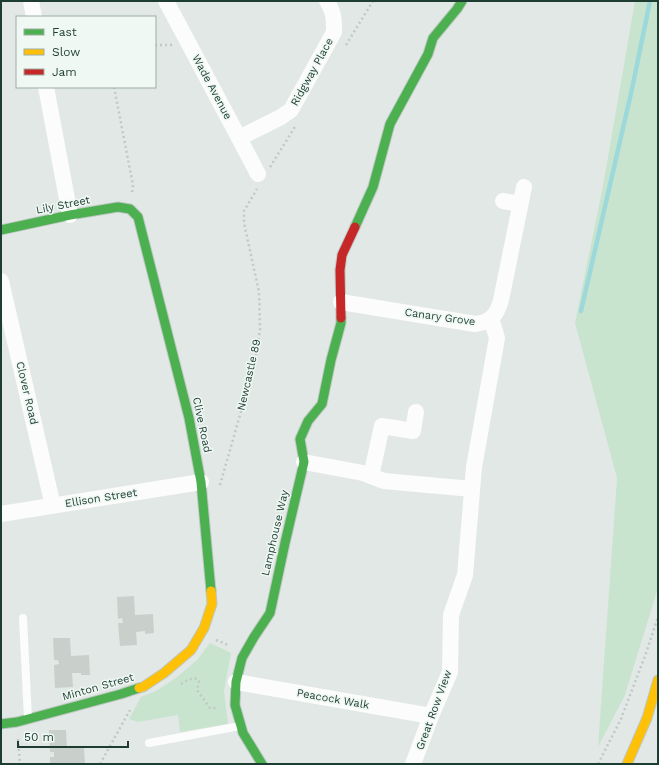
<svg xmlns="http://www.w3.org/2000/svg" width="659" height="765" font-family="'Work Sans',sans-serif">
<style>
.green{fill:#c9e4ce}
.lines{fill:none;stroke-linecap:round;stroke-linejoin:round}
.stream{stroke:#9dd8db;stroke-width:4.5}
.building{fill:#c9d0cc}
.fast-casing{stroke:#bdc8c3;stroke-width:11}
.slow-casing{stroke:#bdc8c3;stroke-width:11}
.jam-casing{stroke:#bdc8c3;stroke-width:11}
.path{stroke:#bfc9c5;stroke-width:2.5;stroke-dasharray:2 3;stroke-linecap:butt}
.lane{stroke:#fbfcfb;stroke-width:8}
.street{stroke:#fbfcfb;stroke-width:16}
.fast{stroke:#4caf50;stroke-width:9}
.slow{stroke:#ffc107;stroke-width:9}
.jam{stroke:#c62828;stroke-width:9}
.labels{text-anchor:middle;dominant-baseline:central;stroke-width:3;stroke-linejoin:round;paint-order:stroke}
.street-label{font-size:11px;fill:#1e3d32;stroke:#eff8f3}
</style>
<rect width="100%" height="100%" fill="#e2e8e5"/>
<!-- green -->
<path class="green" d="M635,1H658V588L625,695L598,747L617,478L575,323L603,186Z
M210,643L231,653L224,691L228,724L180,732L178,715L138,722L129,719L141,697L156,691L176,678L197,660Z"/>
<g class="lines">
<!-- stream -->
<path class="stream" d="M581,311L632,89L650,1"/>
</g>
<!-- building -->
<path class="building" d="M134,596L135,615L153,614L154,633L145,634V631L136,632L137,645L120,646L118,623H123L122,618L118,619L117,597Z
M53,638H70L71,656L89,655L90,675H81V673H72L73,687L55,688L54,665L59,664L58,660H54Z
M49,730H66L67,748L84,747L85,764H50V757H54V752H50Z"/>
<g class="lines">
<defs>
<path id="fast" d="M355,227L373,187L390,124L428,54L433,38L457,9L462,1
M1,230L70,215L118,207L130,209L138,217L189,418L201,482L211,591
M1,724L17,722L121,694L139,688
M262,764L243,733L235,705L236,682L242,658L254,637L270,613L285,543L304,462L300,439L308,421L322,404L331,360L341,323V318"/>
<path id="slow" d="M139,688L143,687L164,673L191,650L204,628L212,604L211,591
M627,764L647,718L658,680"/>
<path id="jam" d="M341,318L340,270L342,255L355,227"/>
</defs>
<!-- fast casing -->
<use href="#fast" class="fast-casing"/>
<!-- slow casing -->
<use href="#slow" class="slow-casing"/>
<!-- jam casing -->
<use href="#jam" class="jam-casing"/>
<!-- path -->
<path class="path" d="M155,45H173
M346,45L373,1
M114,87L133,185L132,193
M270,167L296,125
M220,485L250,380L257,349L260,329L259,292L244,223V211L257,189
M216,640L228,645
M181,684C186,681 191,677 197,679L199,681L197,690L210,708H217
M18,739L20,764
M100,764L130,710
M598,764L621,719L645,656L658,617"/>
<!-- lane -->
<path class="lane" d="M23,618L28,719
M149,743L240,726"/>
<!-- street -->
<path class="street" d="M31,1L34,17
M166,1L239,138L258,174
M46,87L70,215
M239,138L281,117L291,110L334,32C334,18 334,13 327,1
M503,201L520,204
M1,281L53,506
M341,302L475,324C491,322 497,315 501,300L524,187
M304,462L363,473L384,481L472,489
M371,476L382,426L413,431L416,412
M1,514L201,482
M236,682L431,716
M413,764L431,716L450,672L451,615L465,575L474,467L497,338L491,318"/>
<!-- fast -->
<use href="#fast" class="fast"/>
<!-- slow -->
<use href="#slow" class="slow"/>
<!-- jam -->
<use href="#jam" class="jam"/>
</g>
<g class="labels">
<!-- street labels -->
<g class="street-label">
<text transform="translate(312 72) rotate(-61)">Ridgway Place</text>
<text transform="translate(212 87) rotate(62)">Wade Avenue</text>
<text transform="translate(63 205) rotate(-11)">Lily Street</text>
<text transform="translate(440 317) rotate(8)">Canary Grove</text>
<text transform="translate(249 375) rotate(-77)">Newcastle 89</text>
<text transform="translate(27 393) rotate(77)">Clover Road</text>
<text transform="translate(202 425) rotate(78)">Clive Road</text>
<text transform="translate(101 498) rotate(-9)">Ellison Street</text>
<text transform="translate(275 533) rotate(-77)">Lamphouse Way</text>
<text transform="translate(98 687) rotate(-16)">Minton Street</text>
<text transform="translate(333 699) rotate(10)">Peacock Walk</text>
<text transform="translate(434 710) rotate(-70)">Great Row View</text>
</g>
</g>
<!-- border -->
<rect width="659" height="765" fill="none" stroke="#1e3d32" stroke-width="4"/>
<!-- legend -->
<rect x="16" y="16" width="140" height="72" fill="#eff8f3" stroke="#9bada6"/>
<rect x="24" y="29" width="20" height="6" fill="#4caf50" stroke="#9bada6"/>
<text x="52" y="36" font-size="12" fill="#1e3d32">Fast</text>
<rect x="24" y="49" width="20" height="6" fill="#ffc107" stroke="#9bada6"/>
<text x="52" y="56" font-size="12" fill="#1e3d32">Slow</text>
<rect x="24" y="69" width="20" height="6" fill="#c62828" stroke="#9bada6"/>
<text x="52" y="76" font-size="12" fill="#1e3d32">Jam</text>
<!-- scale -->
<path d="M18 741v6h110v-6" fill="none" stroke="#1e3d32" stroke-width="2"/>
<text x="24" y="741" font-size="12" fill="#1e3d32" stroke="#eff8f3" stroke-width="3" paint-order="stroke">50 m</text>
</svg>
